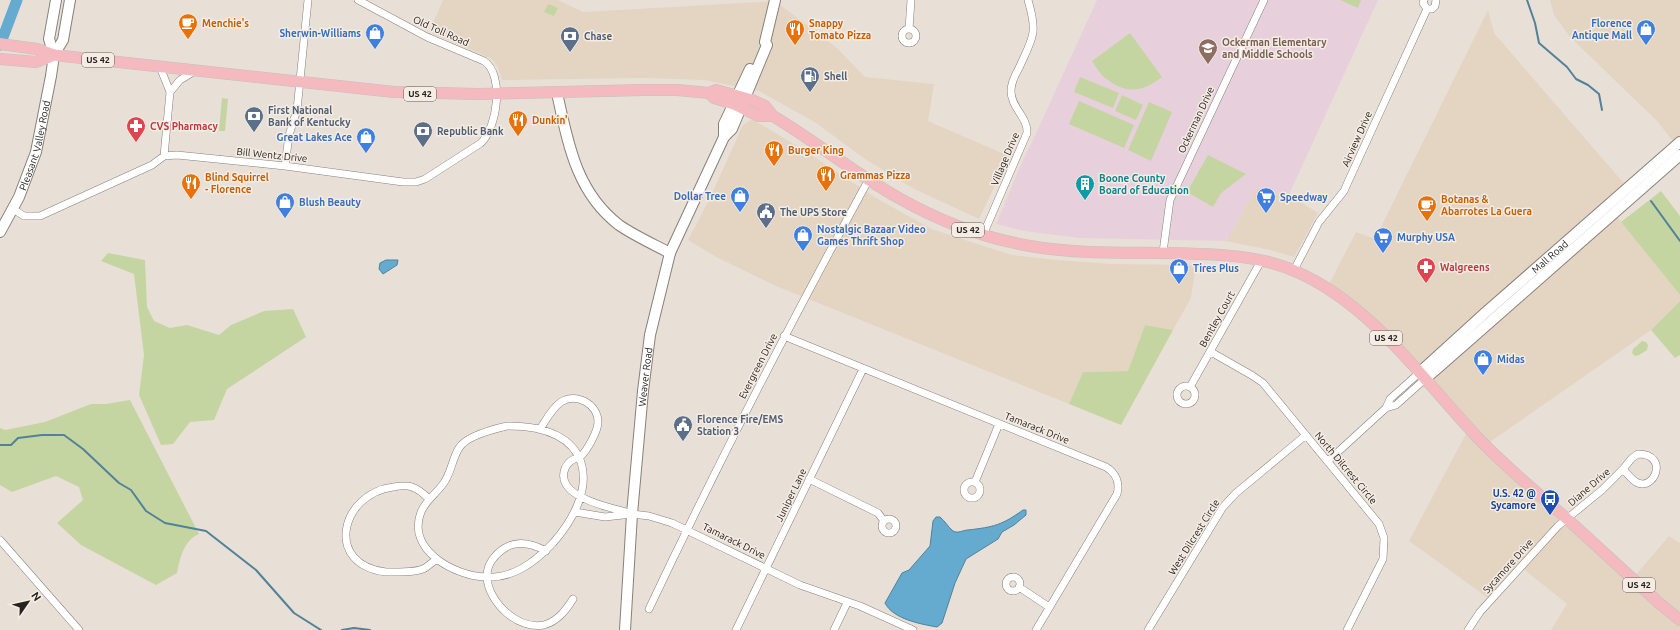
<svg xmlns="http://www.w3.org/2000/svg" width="1680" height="630" font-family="Ubuntu,sans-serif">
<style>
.commercial{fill:#e4d5c3}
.education{fill:#e7d0dc}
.green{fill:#c5d5a1}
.water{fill:#65aacf;stroke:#52819a}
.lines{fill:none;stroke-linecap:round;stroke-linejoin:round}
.stream{stroke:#52819a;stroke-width:2}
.river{stroke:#65aacf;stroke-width:11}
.street-casing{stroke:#878078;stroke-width:8}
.secondary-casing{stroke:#878078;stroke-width:12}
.primary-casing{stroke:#c2c1c0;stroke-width:12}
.street{stroke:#fff;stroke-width:7}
.secondary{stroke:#fff;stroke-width:10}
.primary{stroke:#f5babf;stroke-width:11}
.labels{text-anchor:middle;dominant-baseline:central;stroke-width:3;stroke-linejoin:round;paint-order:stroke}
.shield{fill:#f5ede4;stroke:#635f5a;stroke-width:1}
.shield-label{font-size:9px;font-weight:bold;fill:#25221f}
.food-label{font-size:10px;font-weight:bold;fill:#c56008;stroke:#f5ede4;text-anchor:start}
.shop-label{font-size:10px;font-weight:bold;fill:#366cbe;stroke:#f5ede4;text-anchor:start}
.street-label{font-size:10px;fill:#25221f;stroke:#f5ede4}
.service-label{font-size:10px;font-weight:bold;fill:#4e5e75;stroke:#f5ede4;text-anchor:start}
.education-label{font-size:10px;font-weight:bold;fill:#785e54;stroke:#f5ede4;text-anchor:start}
.health-label{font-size:10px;font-weight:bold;fill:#be3a42;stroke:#f5ede4;text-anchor:start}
.culture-label{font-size:10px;font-weight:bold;fill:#0d838f;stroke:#f5ede4;text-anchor:start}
.transit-label{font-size:10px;font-weight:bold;fill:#164399;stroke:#f5ede4;text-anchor:end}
</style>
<rect width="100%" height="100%" fill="#e8e0d7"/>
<!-- commercial -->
<path class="commercial" d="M443,0H558L583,12L775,1L837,48L865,77L934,84L928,121L1009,156L979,219L914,189L865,159L816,123L759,91L704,80L643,78L502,80L498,67L492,59L429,32Z
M1550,0H1680V142L1676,145L1657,121L1570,37L1554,15Z
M1488,10L1494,33L1634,195L1614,213L1680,295V301L1651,330L1487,444L1632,579L1669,536L1680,543V630H1551L1567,604L1521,567L1491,600L1409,541L1469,428L1425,379L1327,288L1356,232L1375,239Z
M752,119L807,152L876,198L932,229L971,242L1012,255L1057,260L1113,264L1196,265L1191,298L1173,330L1145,325L1128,371L1083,372L1069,404L776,286L716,257L688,240L709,200L743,125Z
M1257,188L1289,195L1318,213L1294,257L1270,250L1226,241Z"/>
<!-- education -->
<path class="education" d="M1097,0H1378L1289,195L1257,188L1226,241L1079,238L1024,231L996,224L1023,160L1038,129Z"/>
<!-- green -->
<path class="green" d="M1340,0H1361L1358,8Z
M548,4L558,8L554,16L544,12Z
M1130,33L1162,77C1144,91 1127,95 1108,80C1101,76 1096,67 1092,61Z
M1080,77L1119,93L1113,108L1074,92Z
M1122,95L1143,105L1136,120L1115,111Z
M222,98L228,99L225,131H219Z
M1079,101L1134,125L1124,148L1069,124Z
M1149,102L1172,112L1151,161L1128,150Z
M1208,155L1246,174L1221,193L1213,207L1187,192Z
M1661,191L1680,216V295L1621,222Z
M108,253L145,260L147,307L154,321L170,328L187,325L219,335L231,325L264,311L293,309L306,337L227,389L214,420L190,422L173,444L161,445L139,395L144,355L134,274L101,261Z
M1680,301V355L1675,358L1651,330Z
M1145,325L1173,330L1121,425L1069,404L1083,372L1128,371Z
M1642,341L1646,342L1648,345L1647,350L1639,355L1635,356L1632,353L1633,349Z
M130,400L199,534C184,540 180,558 177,573L156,585L81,545L57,523L83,500L79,487L56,476L12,492L0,485V428L5,430L45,422L91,404H106Z"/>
<!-- water -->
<path class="water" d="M386,260H398L397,265L383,274L379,269L380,263Z
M1023,510H1026V515L1014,525L1002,532L998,539L966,559L955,583L942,623L937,627C920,624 893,619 885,603L902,573L909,570L930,546L933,521L936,517H940C945,521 948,527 953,531C958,534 963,530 968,530C994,527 1002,525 1023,510Z"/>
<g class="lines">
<!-- stream -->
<path class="stream" d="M1527,0L1535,23L1539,43L1567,67L1576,79L1588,85L1599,94L1602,110
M1651,201L1680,241
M0,445H11L18,438L42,435H64L83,449L119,483L131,490L146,511L165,523L206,531L256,570L294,613L321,630
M342,630L354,628L370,630"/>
<!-- river -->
<path class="river" d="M0,45L17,0"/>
<defs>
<path id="street" d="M1424,0L1423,3L1427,9
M1427,9H1432L1435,6L1436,0
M902 36a7 7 0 1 1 14 0a7 7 0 1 1-14 0Z
M909,29L911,0
M160,67L170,92L164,156
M170,92L180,80L195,71
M285,166L289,135L297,110L308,0
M13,209L24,216H40L152,165L164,156L177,155L285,166L403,182H416L425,179L481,143C497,128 505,75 484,61L427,37L358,0
M983,235L1027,133C1028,117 1011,108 1011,91C1011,83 1015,75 1019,68C1033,37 1038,34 1028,0
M1163,252L1170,200L1264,0
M1294,270L1319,222L1344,191L1348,182L1427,9
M784,336L1106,467C1116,473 1120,483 1117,494L1036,630
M1211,352L1253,376L1263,383L1379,524L1384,538L1383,559L1347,630
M1177 395a9 9 0 1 1 18 0a9 9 0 1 1-18 0Z
M1190,387L1261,261
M1386,408L1390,399L1419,373
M507,426C592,425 604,485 553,543C535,562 513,579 485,577C455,576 406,550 421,512C426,500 436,494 443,484C451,474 452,459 459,448C466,436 494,429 507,426Z
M540,429C546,420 552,408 561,402C576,392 598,404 598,422C598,431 587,451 580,457C579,458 576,458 574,459C566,463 561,473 565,482C571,499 611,508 626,512
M1638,454C1670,454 1654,493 1636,482C1631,479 1627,473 1623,469L1632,458Z
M1328,461L1386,408L1396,405L1425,379
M809,479L878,513L884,521
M964 490a8 8 0 1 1 16 0a8 8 0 1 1-16 0Z
M975,482L999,424
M429,499C424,494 418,489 412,487C407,485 399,486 393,487C340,494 324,565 386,572C395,572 417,573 425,568C429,565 433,562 437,559
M575,512L605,517L632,514L649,516L672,523L800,585L860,606L913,630
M882 526a7 7 0 1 1 14 0a7 7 0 1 1-14 0Z
M0,540L79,630
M546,551C533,544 518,540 505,548C495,554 486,565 487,578C489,603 518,630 544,625C558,621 566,610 573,599
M1006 584a7 7 0 1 1 14 0a7 7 0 1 1-14 0Z
M1019,587L1049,607
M649,609C718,463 792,320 869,179
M736,630L863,369
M834,630L847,603
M1148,630L1223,507L1236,493L1306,435
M1468,630L1480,612L1558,526L1602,490L1623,469"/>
<g id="secondary">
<path d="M54,55L63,40L70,0"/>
<path d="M557,93C568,143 576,192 619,225C635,236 653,244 670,253"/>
<path d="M724,137V124L750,69"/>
<path id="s1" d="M0,232L19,197L36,152L51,76L54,55L49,39L56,0"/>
<path id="s2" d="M1419,373L1485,313L1680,142"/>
<path d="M1425,379L1439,367L1680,155"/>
<path id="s3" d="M625,630L632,514L643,391L650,335L670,253L724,137L732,129L767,45L765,42L775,0"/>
</g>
<path id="primary" d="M0,44L37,49L54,55L394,92L478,94L644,90H677L709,93L716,90L752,100L765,106L773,116C815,141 854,173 897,197C939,221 983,238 1030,246C1086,256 1143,251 1199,254C1232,255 1267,258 1297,272C1372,305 1424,381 1479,439C1506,467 1536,492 1565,517C1596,545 1627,574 1659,603L1680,620
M0,59L36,62L54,55
M709,93L714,98L734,104L759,116H773"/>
</defs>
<!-- street casing -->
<use href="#street" class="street-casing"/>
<!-- secondary casing -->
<use href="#secondary" class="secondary-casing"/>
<!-- primary casing -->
<use href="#primary" class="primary-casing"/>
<!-- street -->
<use href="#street" class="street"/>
<!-- secondary -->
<use href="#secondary" class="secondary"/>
<!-- primary -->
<use href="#primary" class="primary"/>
</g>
<!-- icons -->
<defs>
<symbol id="cafe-pin" viewBox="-11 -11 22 30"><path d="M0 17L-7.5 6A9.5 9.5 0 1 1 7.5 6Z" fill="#e8710a" stroke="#f5ede4"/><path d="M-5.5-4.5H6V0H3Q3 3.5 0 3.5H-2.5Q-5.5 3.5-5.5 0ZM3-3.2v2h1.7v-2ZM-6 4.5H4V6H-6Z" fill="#fff"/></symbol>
<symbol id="restaurant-pin" viewBox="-11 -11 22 30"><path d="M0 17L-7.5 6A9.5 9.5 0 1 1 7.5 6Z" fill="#e8710a" stroke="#f5ede4"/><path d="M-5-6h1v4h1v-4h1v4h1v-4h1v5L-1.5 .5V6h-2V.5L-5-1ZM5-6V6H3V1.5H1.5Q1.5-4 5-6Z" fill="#fff"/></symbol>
<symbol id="shop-pin" viewBox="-11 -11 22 30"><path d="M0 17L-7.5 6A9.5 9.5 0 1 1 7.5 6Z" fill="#3f7fe0" stroke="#f5ede4"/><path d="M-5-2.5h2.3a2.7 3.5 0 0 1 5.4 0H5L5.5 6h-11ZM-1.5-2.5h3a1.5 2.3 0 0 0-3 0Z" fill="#fff"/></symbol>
<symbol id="bank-pin" viewBox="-11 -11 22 30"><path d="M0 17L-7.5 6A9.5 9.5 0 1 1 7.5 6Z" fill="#5c6f8a" stroke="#f5ede4"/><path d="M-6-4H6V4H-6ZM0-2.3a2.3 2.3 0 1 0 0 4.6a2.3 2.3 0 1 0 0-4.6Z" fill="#fff"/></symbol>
<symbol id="school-pin" viewBox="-11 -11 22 30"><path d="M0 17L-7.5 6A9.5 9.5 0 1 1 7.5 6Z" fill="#8d6e63" stroke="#f5ede4"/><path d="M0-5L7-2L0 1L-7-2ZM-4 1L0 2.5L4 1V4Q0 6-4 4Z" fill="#fff"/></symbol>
<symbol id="fuel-pin" viewBox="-11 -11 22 30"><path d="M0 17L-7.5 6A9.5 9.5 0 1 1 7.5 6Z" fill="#5c6f8a" stroke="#f5ede4"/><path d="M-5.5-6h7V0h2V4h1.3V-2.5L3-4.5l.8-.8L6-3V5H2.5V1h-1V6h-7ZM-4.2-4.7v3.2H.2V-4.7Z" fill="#fff"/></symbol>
<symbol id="pharmacy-pin" viewBox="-11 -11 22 30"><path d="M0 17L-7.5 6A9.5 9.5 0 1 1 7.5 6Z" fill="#e0444e" stroke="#f5ede4"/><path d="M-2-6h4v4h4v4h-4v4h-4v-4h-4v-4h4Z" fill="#fff"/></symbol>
<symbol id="building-pin" viewBox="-11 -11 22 30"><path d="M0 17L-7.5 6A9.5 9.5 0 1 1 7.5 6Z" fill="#0f9aa8" stroke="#f5ede4"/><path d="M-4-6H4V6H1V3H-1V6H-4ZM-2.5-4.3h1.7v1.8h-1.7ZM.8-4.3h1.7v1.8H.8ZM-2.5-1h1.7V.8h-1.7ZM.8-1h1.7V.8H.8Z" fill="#fff"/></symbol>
<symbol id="supermarket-pin" viewBox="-11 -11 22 30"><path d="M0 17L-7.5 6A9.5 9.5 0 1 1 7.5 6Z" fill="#3f7fe0" stroke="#f5ede4"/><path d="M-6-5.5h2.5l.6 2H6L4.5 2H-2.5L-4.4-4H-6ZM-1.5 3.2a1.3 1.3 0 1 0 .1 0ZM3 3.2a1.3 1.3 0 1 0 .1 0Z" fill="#fff"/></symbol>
<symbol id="civic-pin" viewBox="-11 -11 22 30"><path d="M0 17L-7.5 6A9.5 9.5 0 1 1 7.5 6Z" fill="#5c6f8a" stroke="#f5ede4"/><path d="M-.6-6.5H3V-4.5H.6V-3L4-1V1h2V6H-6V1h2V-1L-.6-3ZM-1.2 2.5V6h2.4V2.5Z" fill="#fff"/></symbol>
<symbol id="bus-pin" viewBox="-11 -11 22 30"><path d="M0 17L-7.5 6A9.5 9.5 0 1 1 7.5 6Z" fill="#1a4fb4" stroke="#f5ede4"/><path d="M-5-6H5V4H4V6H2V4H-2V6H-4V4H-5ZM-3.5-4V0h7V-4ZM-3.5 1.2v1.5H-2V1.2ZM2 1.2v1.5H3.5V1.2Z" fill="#fff"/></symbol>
</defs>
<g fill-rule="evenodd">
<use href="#cafe-pin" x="177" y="12" width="22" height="30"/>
<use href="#restaurant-pin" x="784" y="18" width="22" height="30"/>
<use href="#shop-pin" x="1635" y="18" width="22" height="30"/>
<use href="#shop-pin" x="364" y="22" width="22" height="30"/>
<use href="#bank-pin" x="559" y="25" width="22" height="30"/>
<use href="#school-pin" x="1197" y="37" width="22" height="30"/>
<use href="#fuel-pin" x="799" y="65" width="22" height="30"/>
<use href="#bank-pin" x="243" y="105" width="22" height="30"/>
<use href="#restaurant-pin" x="507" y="109" width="22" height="30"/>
<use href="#pharmacy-pin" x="125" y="115" width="22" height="30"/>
<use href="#bank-pin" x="412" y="120" width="22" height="30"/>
<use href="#shop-pin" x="355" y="126" width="22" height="30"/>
<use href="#restaurant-pin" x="763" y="139" width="22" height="30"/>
<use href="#restaurant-pin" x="815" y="164" width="22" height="30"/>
<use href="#restaurant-pin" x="180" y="172" width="22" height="30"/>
<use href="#building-pin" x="1074" y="173" width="22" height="30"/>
<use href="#shop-pin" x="729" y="185" width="22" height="30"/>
<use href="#supermarket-pin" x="1255" y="186" width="22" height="30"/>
<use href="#shop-pin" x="274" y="191" width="22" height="30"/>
<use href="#cafe-pin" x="1416" y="194" width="22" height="30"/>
<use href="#civic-pin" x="755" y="201" width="22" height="30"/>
<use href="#shop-pin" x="792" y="224" width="22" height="30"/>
<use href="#supermarket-pin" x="1372" y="226" width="22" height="30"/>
<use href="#pharmacy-pin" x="1415" y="256" width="22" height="30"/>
<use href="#shop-pin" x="1168" y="257" width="22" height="30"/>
<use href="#shop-pin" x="1472" y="348" width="22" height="30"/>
<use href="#civic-pin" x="672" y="414" width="22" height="30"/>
<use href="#bus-pin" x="1539" y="488" width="22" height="30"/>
</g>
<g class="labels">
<!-- shield labels -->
<g class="shield">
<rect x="82" y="53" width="32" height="14" rx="3"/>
<rect x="404" y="87" width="32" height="14" rx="3"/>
<rect x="952" y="223" width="32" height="14" rx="3"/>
<rect x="1370" y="331" width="32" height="14" rx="3"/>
<rect x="1623" y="578" width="32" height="14" rx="3"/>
</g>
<g class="shield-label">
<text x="98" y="60">US 42</text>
<text x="420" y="94">US 42</text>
<text x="968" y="230">US 42</text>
<text x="1386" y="338">US 42</text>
<text x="1639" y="585">US 42</text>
</g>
<!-- food labels -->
<g class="food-label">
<text x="202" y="23">Menchie's</text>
<text x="809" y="23">Snappy<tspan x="809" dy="12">Tomato Pizza</tspan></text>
<text x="532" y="120">Dunkin'</text>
<text x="788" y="150">Burger King</text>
<text x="840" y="175">Grammas Pizza</text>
<text x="205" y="177">Blind Squirrel<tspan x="205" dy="12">- Florence</tspan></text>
<text x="1441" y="199">Botanas &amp;<tspan x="1441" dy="12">Abarrotes La Guera</tspan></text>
</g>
<!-- shop labels -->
<g class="shop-label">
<text x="1632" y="23" text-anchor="end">Florence<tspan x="1632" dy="12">Antique Mall</tspan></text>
<text x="361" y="33" text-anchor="end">Sherwin-Williams</text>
<text x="352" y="137" text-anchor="end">Great Lakes Ace</text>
<text x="726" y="196" text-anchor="end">Dollar Tree</text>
<text x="1280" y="197">Speedway</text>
<text x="299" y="202">Blush Beauty</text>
<text x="817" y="229">Nostalgic Bazaar Video<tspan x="817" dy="12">Games Thrift Shop</tspan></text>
<text x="1397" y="237">Murphy USA</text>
<text x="1193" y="268">Tires Plus</text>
<text x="1497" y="359">Midas</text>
</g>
<!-- street labels -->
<g class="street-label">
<text transform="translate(441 31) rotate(24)">Old Toll Road</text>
<text transform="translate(1196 120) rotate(-65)">Ockerman Drive</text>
<text transform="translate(1357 139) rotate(-66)">Airview Drive</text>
<text stroke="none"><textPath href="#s1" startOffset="94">Pleasant Valley Road</textPath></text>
<text transform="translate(272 155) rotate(6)">Bill Wentz Drive</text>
<text transform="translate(1005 159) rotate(-67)">Village Drive</text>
<text stroke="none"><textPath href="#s2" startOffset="175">Mall Road</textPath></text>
<text transform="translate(1217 319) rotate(-61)">Bentley Court</text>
<text transform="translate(758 366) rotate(-63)">Evergreen Drive</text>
<text stroke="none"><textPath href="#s3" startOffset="254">Weaver Road</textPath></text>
<text transform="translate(1037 428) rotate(22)">Tamarack Drive</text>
<text transform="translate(1346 468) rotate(50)">North Dilcrest Circle</text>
<text transform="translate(1589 487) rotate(-41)">Diane Drive</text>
<text transform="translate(791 495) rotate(-64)">Juniper Lane</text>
<text transform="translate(1194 537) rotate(-58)">West Dilcrest Circle</text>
<text transform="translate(734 541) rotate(26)">Tamarack Drive</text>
<text transform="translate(1508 566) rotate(-48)">Sycamore Drive</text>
</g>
<!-- service labels -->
<g class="service-label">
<text x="584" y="36">Chase</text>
<text x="824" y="76">Shell</text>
<text x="268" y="110">First National<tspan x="268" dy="12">Bank of Kentucky</tspan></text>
<text x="437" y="131">Republic Bank</text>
<text x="780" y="212">The UPS Store</text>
<text x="697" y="419">Florence Fire/EMS<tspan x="697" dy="12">Station 3</tspan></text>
</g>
<!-- education labels -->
<g class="education-label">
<text x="1222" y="42">Ockerman Elementary<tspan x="1222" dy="12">and Middle Schools</tspan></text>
</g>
<!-- health labels -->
<g class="health-label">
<text x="150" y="126">CVS Pharmacy</text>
<text x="1440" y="267">Walgreens</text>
</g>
<!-- culture labels -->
<g class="culture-label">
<text x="1099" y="178">Boone County<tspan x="1099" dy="12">Board of Education</tspan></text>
</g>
<!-- transit labels -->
<g class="transit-label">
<text x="1536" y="493">U.S. 42 @<tspan x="1536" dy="12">Sycamore</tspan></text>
</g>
</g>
<!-- north arrow -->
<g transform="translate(28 602) rotate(56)" stroke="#f5ede4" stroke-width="3" paint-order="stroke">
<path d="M0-3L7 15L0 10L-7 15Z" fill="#25221f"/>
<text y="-6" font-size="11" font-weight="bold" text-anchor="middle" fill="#25221f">N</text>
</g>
</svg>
